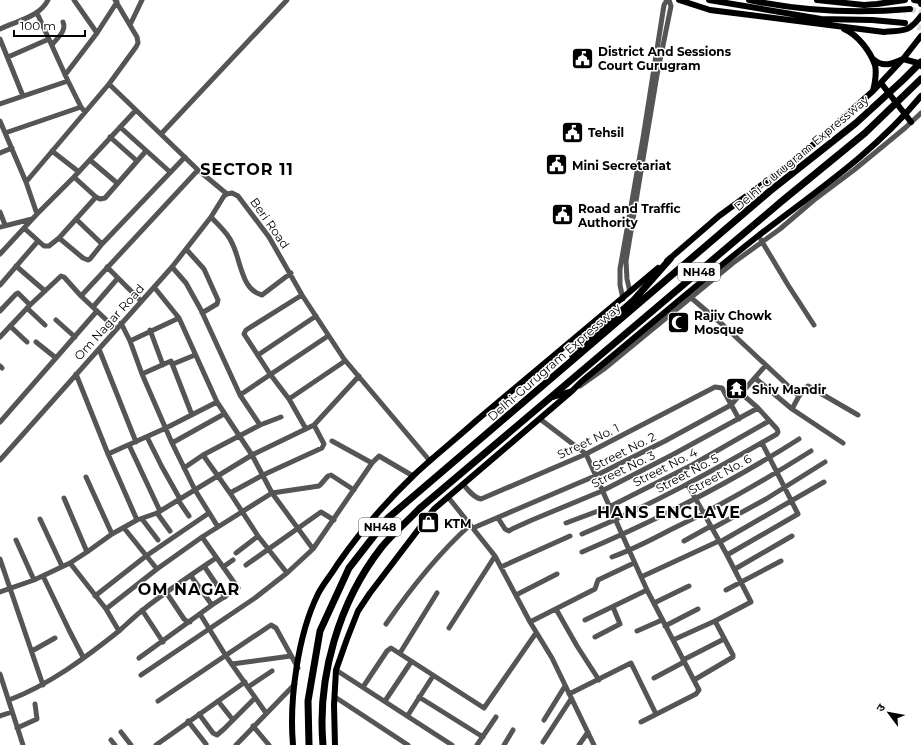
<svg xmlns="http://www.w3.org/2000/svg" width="921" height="745" font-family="Montserrat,'Noto Sans Devanagari',sans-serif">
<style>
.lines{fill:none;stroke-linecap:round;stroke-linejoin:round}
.major-tunnel{stroke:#d9d9d9;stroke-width:6;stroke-dasharray:6 3;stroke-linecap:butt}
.minor{stroke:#555;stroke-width:5}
.major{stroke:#000;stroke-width:6}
.highway{stroke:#000;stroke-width:7}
.labels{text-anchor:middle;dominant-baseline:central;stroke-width:3;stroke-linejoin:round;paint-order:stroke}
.shield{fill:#fff;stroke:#4c4c4c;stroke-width:1}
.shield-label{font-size:11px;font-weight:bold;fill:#000}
.poi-label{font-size:12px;font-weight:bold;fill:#000;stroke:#fff;text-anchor:start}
.street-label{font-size:12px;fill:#000;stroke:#fff}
.district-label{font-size:16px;font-weight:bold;letter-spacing:1px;fill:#000;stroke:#fff}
</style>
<rect width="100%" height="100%" fill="#fff"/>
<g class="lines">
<!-- major-tunnel -->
<path class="major-tunnel" d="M910,9L921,13
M909,24L921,28"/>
<!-- minor -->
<path class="minor" d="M74,0L97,33
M37,13L68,81L81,107L85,112
M130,25L142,0
M0,29C16,21 40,17 48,0
M0,39L23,96
M52,45C57,38 67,31 63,22
M8,57L49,39
M65,75L97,33L117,2
M109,84L198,170L227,194L232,193L238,196L269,237L302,295L344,359L430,461
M0,104L68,81
M0,121L26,182L37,214
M120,127L170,172
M5,133L81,107
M161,134L287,0
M110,137L137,161
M52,151L79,172
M0,153L12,148
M90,160L117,183
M74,177L96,197L100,199L105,198L146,151
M26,182L109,84L136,47L138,43L137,37L115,0
M0,212L5,225
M211,217C218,225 228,233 232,243C241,260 241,290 262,295L291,273
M76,219L102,244
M0,227L32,219
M24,228L44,246H49L59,238L96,197
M59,238L83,258L88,260L90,259L102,244L185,157
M761,240L788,285L814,325
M186,249L204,269L218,300L217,304L202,313
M0,254L37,214L74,177L136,110
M16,266L45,291
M107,267L141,301
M172,267L186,283L201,310L240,395L260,425L281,417
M0,285L38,241
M154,287L179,318L217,402L252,455L272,493L313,549
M630,292L627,279L626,261L657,75L671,6L669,0
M302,295L246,330L244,334L270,374L289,399L306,429
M81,296L198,170
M689,296L723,325L799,396
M623,299L620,285V269L643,138L664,5L667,0
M93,307L118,278
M27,308L45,325
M0,311L16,294L18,293L30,305
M56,320L75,337
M121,323L130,341L142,374L172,443L195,490L218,527
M10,326L27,342
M150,330L163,365
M0,337L30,305L61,276L64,277L81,296L116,329
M130,341L179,318
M36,342L56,358
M99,349L136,442
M258,355L316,316
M173,364L195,355
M0,366L2,368
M76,374L108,454L137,520
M142,374L171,361L192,415
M755,378L792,409
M580,386L604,369L733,263L780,229L814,200L854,170L905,128L921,113
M240,395L328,336
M289,399L345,361
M540,419L586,454L647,590L699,690L696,694L641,722
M0,422L97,311
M147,437L162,467L180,499
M332,441L372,463
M172,443L224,414
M843,443L792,409L799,396L808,386L858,415
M129,445L160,511
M108,454L166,428L217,402
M203,455L230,493L258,536L287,573
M0,460L172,267L211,217L224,196L227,194
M184,468L203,455L260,425
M86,477L112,534
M463,484C468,490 474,498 481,499L586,454L715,387L722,388L739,419
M230,493L263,475L322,448L324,444L314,425
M448,497L495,556L530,622L552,658L594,745
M64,498L87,552
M178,500L189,516
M157,513L170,531
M498,518L505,529L509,531L512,529L532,520L602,491L672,455L758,408
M40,519L62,566
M142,519L158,540
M566,523L609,507L692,465L769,421
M124,528L157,569
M473,528L595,476L665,441L731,405L766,365
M713,528L766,499L825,462
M582,534C650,506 713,471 777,434L778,432L777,429L758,408L742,394
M16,540L34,580
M684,541L711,526
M720,542L824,482
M582,552C657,520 730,483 799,439
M236,553L258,536
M727,555L798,514L762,443
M612,557C632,550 651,540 670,530C718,507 765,480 811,451
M0,559L43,685
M70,563L106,609L119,631
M246,565L321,512L334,520
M204,566L225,597
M223,567L233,560
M501,567L570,536
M735,569L792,536
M43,576L69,630L83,657
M191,576L212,605
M641,577L719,541
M726,590L781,561
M0,592L34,580L70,563L87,552L112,534L137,520L157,513L252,455L314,425L359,376
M166,592L184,619L188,622H190
M516,595L557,574
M95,596L146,556L209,513
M654,603L689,586
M106,609L157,569L202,537L272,493L319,486L321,484L328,476L331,475L354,490
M556,609L577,646L599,680
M142,610L163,642
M200,614L226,656L266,713
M585,620L647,590
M530,622L595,589L598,580L634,563
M386,624C411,588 438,554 470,525
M665,626L698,609
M449,628L495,556
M637,631L662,620
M595,637L620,624L613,607
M673,640L715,621L751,602L727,555L688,485
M32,651L55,638
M400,653L437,593
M139,658L212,605L238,588L202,537
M683,660L724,639
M232,664L291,656
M336,670L452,745
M0,674L23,745
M141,675L255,598L287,573L313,549L372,463L379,456L413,476
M654,678L684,662
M694,680L733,657V655L715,621
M248,687L272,671
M363,687L387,651L391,648L484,708L536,633
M569,694L631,663L656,714
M335,697L408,745
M419,697L483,737
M9,700C49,685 85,658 119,631C127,624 135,616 144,609C167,591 191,575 216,558
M158,701L271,625L276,628L298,668
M218,701L233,720
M385,701L411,662
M199,714L213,733L217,735L224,729L255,698
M408,715L433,676
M0,716L12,712
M544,720L565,686
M188,721L206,744
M253,726L269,745
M17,728L37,719L35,704
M121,732L131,745
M111,740L115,745
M543,742L571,699
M156,745L245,682
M236,745L295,684
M477,745L496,717
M504,745L513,730
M579,745L588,732"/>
<!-- major -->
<path class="major" d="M679,0L710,10L726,12L884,32C904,30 908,33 921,16
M709,0L821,19L872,20L905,23
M749,0C802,11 856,14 910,9
M817,0L864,5L877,4L905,0
M914,0L920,1L921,4
M844,29C858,35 870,51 875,65C877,74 875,83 873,91
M873,59C883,68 892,64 903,59L918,63L921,66
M881,83L911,122
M667,261L719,216L797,159L873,91L903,59L921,36
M553,397L572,391L581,382C640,334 698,283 758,236C815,192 875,152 921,96
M293,745C289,700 298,634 318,594C323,584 331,575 337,565C359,533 385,503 413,476C433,457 456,439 477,420C537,369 598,319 658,268
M335,745L334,705L336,670L347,639L358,611L370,593L434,509L572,391"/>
<!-- highway -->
<path class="highway" d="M573,356L579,348L633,301L670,259
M309,745L308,701L320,631L349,568L388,518L770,191L856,123L903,80L921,62
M323,745C317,677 339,602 381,548C392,534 407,522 419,509L782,201L865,133L921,79"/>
</g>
<!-- icons -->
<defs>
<symbol id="civic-square" viewBox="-11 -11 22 22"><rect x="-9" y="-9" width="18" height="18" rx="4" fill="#000" stroke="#fff"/><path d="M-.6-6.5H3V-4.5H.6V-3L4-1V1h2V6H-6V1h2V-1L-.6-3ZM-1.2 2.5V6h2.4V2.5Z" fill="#fff"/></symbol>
<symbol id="mosque-square" viewBox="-11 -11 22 22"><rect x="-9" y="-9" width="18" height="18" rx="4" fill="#000" stroke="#fff"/><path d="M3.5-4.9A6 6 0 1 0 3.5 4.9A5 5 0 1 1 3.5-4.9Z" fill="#fff"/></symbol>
<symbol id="temple-square" viewBox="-11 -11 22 22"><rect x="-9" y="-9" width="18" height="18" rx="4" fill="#000" stroke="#fff"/><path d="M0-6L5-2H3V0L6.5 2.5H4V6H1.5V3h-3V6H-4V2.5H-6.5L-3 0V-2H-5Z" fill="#fff"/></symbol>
<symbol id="shop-square" viewBox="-11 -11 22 22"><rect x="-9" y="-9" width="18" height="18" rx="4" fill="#000" stroke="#fff"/><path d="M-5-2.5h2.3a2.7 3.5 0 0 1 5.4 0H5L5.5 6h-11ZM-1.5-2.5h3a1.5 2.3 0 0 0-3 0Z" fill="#fff"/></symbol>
</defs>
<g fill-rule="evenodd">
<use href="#civic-square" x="570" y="46" width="25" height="25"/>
<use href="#civic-square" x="560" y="120" width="25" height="25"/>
<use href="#civic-square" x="544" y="152" width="25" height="25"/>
<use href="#civic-square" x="550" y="202" width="25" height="25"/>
<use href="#mosque-square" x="666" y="310" width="25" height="25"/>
<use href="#temple-square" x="724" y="376" width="25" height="25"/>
<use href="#shop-square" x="416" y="510" width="25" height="25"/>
</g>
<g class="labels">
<!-- shield labels -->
<g class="shield">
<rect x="678" y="263" width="42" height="18" rx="3"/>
<rect x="359" y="518" width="42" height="18" rx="3"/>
</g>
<g class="shield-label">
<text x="699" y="272">NH48</text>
<text x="380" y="527">NH48</text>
</g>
<!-- poi labels -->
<g class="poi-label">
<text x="598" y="51">District And Sessions<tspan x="598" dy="14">Court Gurugram</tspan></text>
<text x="588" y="132">Tehsil</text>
<text x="572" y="165">Mini Secretariat</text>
<text x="578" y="208">Road and Traffic<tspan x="578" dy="14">Authority</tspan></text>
<text x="694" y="315">Rajiv Chowk<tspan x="694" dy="14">Mosque</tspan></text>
<text x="752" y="389">Shiv Mandir</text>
<text x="444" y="523">KTM</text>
</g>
<!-- street labels -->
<g class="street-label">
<text transform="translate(801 153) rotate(-40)">Delhi-Gurugram Expressway</text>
<text transform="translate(270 223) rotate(55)">Beri Road</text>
<text transform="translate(109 322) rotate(-48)">Om Nagar Road</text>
<text transform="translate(554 362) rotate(-41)">Delhi-Gurugram Expressway</text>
<text transform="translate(588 441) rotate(-25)">Street No. 1</text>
<text transform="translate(624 451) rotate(-27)">Street No. 2</text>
<text transform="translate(665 467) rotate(-27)">Street No. 4</text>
<text transform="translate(623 469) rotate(-26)">Street No. 3</text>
<text transform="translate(687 473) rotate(-28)">Street No. 5</text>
<text transform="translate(720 474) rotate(-29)">Street No. 6</text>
</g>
<!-- district labels -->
<g class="district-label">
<text x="247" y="169">SECTOR 11</text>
<text x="669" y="512">HANS ENCLAVE</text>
<text x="189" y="589">OM NAGAR</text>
</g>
</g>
<!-- north arrow -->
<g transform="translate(889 713) rotate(302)" stroke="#ffffff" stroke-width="3" paint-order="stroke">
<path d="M0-3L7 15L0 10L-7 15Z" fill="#000000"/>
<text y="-6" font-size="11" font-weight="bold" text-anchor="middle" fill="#000000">उ</text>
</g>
<!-- scale -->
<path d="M14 30v6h71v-6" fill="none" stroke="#000000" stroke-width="2"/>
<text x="20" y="30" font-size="12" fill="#000000" stroke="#ffffff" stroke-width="3" paint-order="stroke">100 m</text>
</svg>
